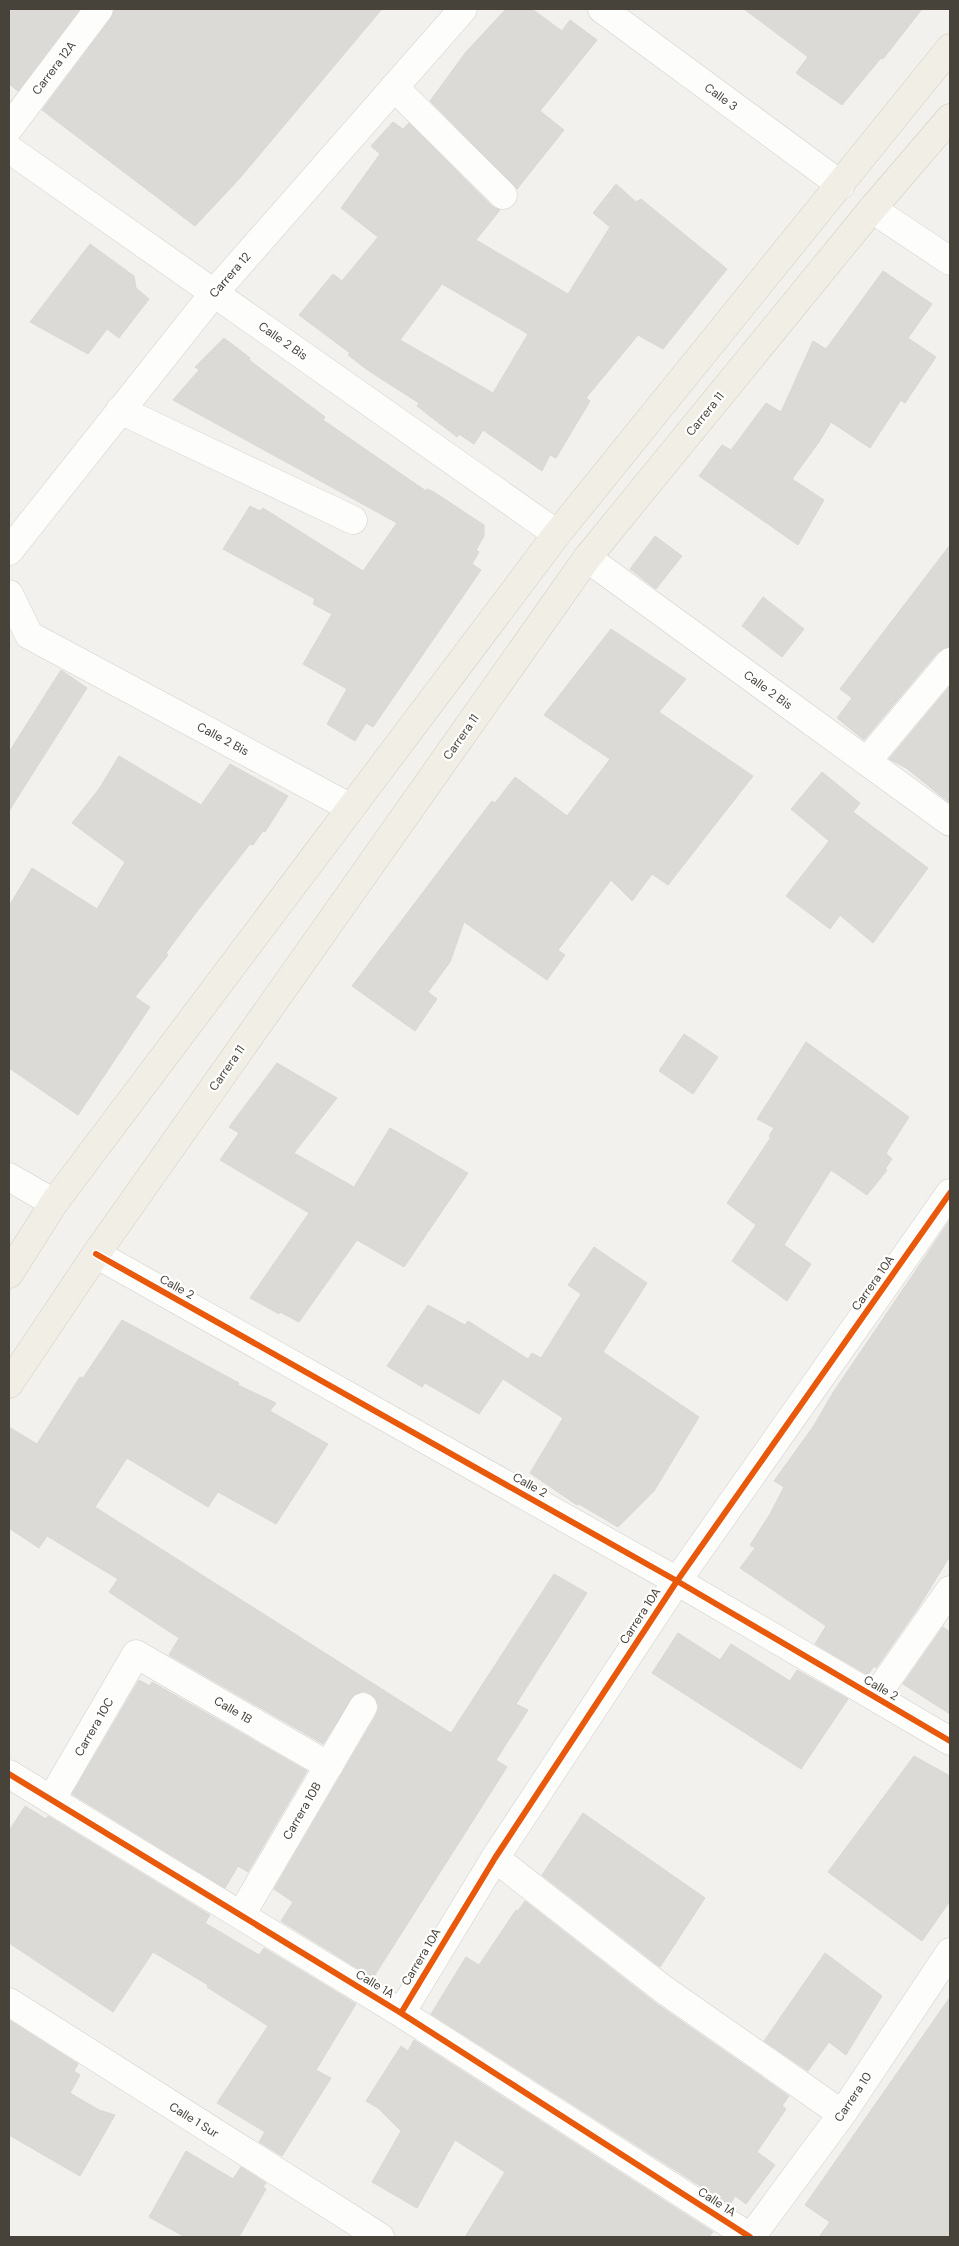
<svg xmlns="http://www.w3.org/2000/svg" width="959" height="2246" viewBox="0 0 959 2246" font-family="'DM Sans',sans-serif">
  <rect width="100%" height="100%" fill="#f2f1ee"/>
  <!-- building -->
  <path fill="#dcdad6" stroke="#dad8d4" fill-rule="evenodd" d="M9 9H80L18 91 9 84Z
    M114 9H382L240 178 195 226 42 110 111 18Z
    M506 9H532L562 31 570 20 597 40 540 111 564 130 517 189 430 101 466 52Z
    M744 9H922L883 59 881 58 842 105 796 73 808 57Z
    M393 122 403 129 409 123 492 206 500 210 476 240 568 294 610 227 593 213 616 184 636 202 641 199 727 269 663 349 638 335 586 398 590 401 556 458 550 455 542 471 483 430 474 444 459 434 457 437 417 406 419 403 369 371 348 355 350 353 299 315 333 274 342 281 378 237 341 208 380 154 371 146ZM442 284 528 334 493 393 400 340Z
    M90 244 134 276 136 288 149 299 119 338 107 329 88 354 30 322Z
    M883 271 932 304 908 338 936 357 905 403 901 400 870 448 831 422 819 442 792 479 824 500 798 545 699 476 722 445 731 450 766 403 781 412 813 341 826 349Z
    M224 338 250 358 249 360 325 417 323 420 426 491 427 489 434 492 484 525V536L476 550 479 552 472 564 481 570 373 727 366 723 355 741 327 724 347 689 303 664 332 614 313 604 315 599 223 549 250 506 260 511 263 508 363 571 397 523 173 400 199 370 195 367Z
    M655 536 682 556 656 589 630 569Z
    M950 545V647L938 652 864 740 837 718 852 698 840 689Z
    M763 597 804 629 782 657 742 626Z
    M611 629 686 679 659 712 753 776 668 885 652 874 632 901 611 880 558 950 565 955 547 980 464 922 450 962 428 992 437 999 415 1031 352 986 492 801 495 803 515 777 567 816 610 759 544 715Z
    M61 670 87 688 9 811V752Z
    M950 686V803L906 768 889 759Z
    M119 756 201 805 230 764 288 796 265 832 263 831 253 845 250 844 195 914 166 953 168 955 135 997 150 1007 78 1115 9 1068V906L32 868 97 909 125 862 72 823 99 789Z
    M822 772 860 803 853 812 928 868 873 943 840 915 830 929 786 896 829 841 791 809Z
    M684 1034 718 1057 693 1094 659 1071Z
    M806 1042 909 1117 886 1153 892 1159 885 1169 887 1170 867 1195 831 1170 784 1245 811 1264 787 1301 732 1261 756 1225 727 1203 771 1137 769 1136 774 1128 757 1119Z
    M277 1063 337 1098 294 1153 354 1187 390 1128 468 1173 404 1267 357 1240 299 1322 280 1312 279 1314 250 1298 309 1213 220 1160 239 1133 229 1127Z
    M950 1220V1556L918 1608 876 1668 874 1666 868 1675 815 1644 826 1626 740 1568 755 1548 750 1545 770 1514 784 1487 774 1481 813 1427 834 1391Z
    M594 1247 647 1283 603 1352 699 1417 654 1491 618 1527 579 1504 577 1505 530 1473 563 1418 503 1379 479 1414 425 1383 422 1387 387 1366 428 1305 465 1325 468 1321 528 1359 532 1353 541 1358 581 1294 568 1285Z
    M122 1320 239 1383 238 1385 276 1403 270 1411 328 1444 276 1524 218 1492 208 1507 127 1458 95 1507 451 1733 554 1574 587 1593 516 1704 528 1710 496 1760 507 1767 373 1978 281 1921 293 1902 274 1889 376 1715 379 1707 376 1699 371 1694 364 1691 355 1694 323 1744 169 1655 179 1638 109 1592 118 1579 47 1536 39 1548 9 1528V1427L37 1444 80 1377 83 1378Z
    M943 1627 950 1632V1714L903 1684Z
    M678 1633 720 1660 731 1644 790 1681 797 1670 848 1699 801 1769 652 1673Z
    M139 1680 150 1686 152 1682 307 1771 248 1872 238 1866 225 1888 72 1794Z
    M914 1756 950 1776V1901L922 1941 828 1872Z
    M25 1806 46 1819 48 1816 210 1915 205 1923 259 1955 264 1948 356 2004 316 2070 331 2078 282 2156 259 2142 265 2132 217 2103 268 2026 207 1987 208 1985 153 1952 113 2012 9 1943V1831Z
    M583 1813 705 1898 660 1967 542 1875Z
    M525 1901 654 2002 789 2096 782 2106 786 2109 757 2152 775 2165 746 2204 735 2196 730 2205 431 2014 466 1957 479 1965 516 1910 518 1911Z
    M825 1953 882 1996 846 2055 829 2042 808 2071 764 2041Z
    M950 1997V2237H819L830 2222 805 2205Z
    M9 2020 78 2064 74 2071 80 2075 70 2093 99 2110 115 2115 80 2176 9 2135Z
    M414 2040 713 2232 709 2237H465L505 2172 455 2140 417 2208 372 2182 401 2131 378 2108 366 2101 401 2046 408 2051Z
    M186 2151 233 2179 241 2167 266 2183 263 2187 266 2189 239 2237H185L149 2217Z"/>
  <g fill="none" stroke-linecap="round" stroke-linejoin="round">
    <!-- minor casing -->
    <g stroke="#d0cfcb" stroke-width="29">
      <path id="minor" d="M602 9 841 185
        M394 87 503 195
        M9 128 99 9
        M9 149 557 534
        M872 209 950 261
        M120 410 353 520
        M9 551 214 293 463 9
        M587 558 950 822
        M9 594 29 635 351 808
        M867 761 950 662
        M9 1177 54 1203
        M96 1254 677 1581 950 1741
        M875 1697 950 1590
        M9 1774 401 2013 750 2237
        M51 1800 136 1654 329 1766
        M495 1858 663 1989 842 2114
        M241 1915 363 1707
        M9 2002 380 2237
        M401 2013 495 1858 677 1581 950 1193
        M751 2237 842 2114 950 1952"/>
    </g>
    <!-- major casing -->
    <g stroke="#d2cdbe" stroke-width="29">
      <path id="major" d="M9 1274 54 1203 557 534 950 48
        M9 1384 96 1254 587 558 872 209 950 118"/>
    </g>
    <!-- minor -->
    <use href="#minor" stroke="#fdfdfc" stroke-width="28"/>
    <!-- major -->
    <use href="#major" stroke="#f1eee6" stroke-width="28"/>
    <!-- cycleway casing -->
    <g stroke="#fff" stroke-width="9">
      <path id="cycleway" d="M96 1254 677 1581 950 1741
        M9 1774 401 2013 750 2237
        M401 2013 495 1858 677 1581 950 1193"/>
    </g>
    <!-- cycleway -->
    <use href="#cycleway" stroke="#e8590c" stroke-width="6"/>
  </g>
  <g text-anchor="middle" stroke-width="4.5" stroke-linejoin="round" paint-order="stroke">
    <!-- street labels -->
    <g font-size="12" fill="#48433a" stroke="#fff">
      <text transform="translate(54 68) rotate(-53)" y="4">Carrera 12A</text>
      <text transform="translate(721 97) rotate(36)" y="4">Calle 3</text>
      <text transform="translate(230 275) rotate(-49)" y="4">Carrera 12</text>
      <text transform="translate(283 341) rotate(35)" y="4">Calle 2 Bis</text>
      <text transform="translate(705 414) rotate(-51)" y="4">Carrera 11</text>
      <text transform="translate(768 690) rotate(36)" y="4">Calle 2 Bis</text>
      <text transform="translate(461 737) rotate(-55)" y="4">Carrera 11</text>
      <text transform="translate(223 739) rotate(28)" y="4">Calle 2 Bis</text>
      <text transform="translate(227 1068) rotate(-55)" y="4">Carrera 11</text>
      <text transform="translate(873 1283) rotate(-55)" y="4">Carrera 10A</text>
      <text transform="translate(177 1287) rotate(29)" y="4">Calle 2</text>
      <text transform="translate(530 1485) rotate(29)" y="4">Calle 2</text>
      <text transform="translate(640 1616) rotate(-57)" y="4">Carrera 10A</text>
      <text transform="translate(881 1688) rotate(30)" y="4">Calle 2</text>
      <text transform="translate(233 1710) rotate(30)" y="4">Calle 1B</text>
      <text transform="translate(94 1727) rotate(-60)" y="4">Carrera 10C</text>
      <text transform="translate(302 1811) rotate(-60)" y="4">Carrera 10B</text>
      <text transform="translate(421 1957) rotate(-59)" y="4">Carrera 10A</text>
      <text transform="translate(375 1984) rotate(31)" y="4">Calle 1A</text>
      <text transform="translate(853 2097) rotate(-56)" y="4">Carrera 10</text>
      <text transform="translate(194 2120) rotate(32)" y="4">Calle 1 Sur</text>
      <text transform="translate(717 2202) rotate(33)" y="4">Calle 1A</text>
    </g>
  </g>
  <!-- border -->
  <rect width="959" height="2246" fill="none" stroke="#48433a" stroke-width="20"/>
</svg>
